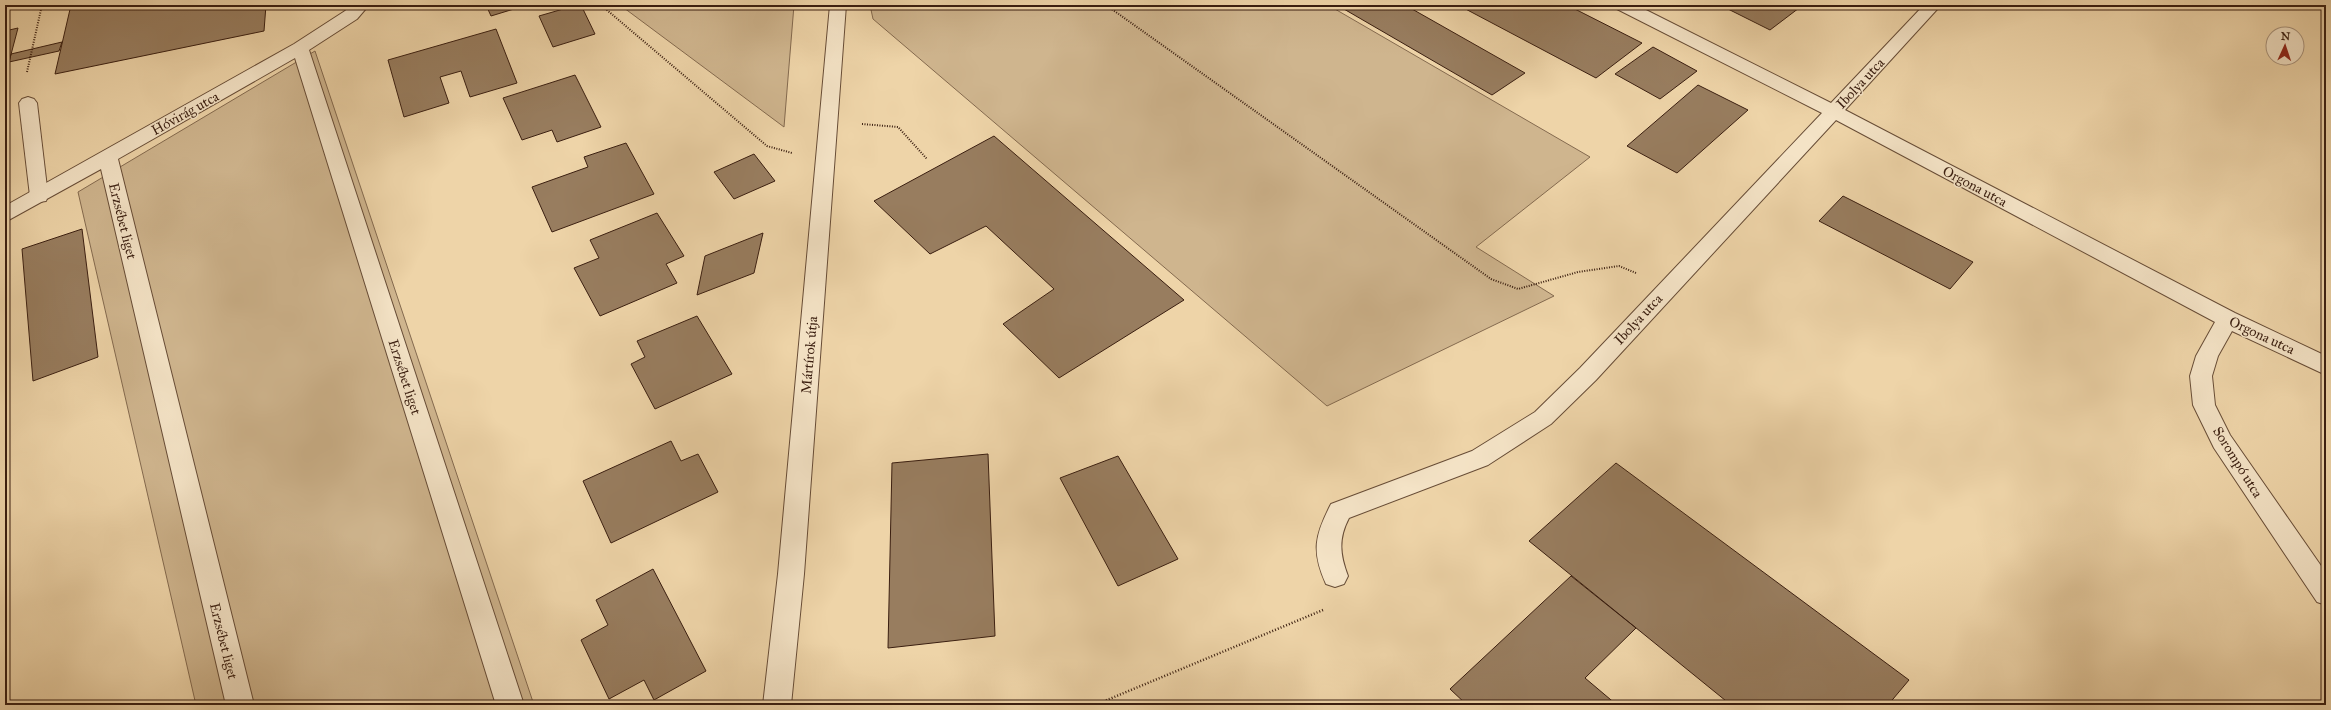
<svg xmlns="http://www.w3.org/2000/svg" width="2331" height="710" viewBox="0 0 2331 710" font-family="'IM FELL Great Primer',serif">
  <rect width="100%" height="100%" fill="#eed4a8"/>
  <filter id="stains"><feTurbulence type="fractalNoise" baseFrequency=".005" numOctaves="4"/><feColorMatrix values="0 0 0 0 .2 0 0 0 0 .09 0 0 0 0 .02 0 0 0 .5 -.17"/></filter>
  <radialGradient id="worn" r=".72"><stop offset=".6" stop-color="#630" stop-opacity="0"/><stop offset="1" stop-color="#630" stop-opacity=".3"/></radialGradient>
  <!-- green -->
  <path fill="#cfb58e" stroke="#846a4f" d="M620 5H794L784 127Z
    M870 5H1328L1590 157 1476 247 1554 296 1327 406 873 19Z
    M315 51 534 705H196L78 192Z"/>
  <!-- building -->
  <path fill="#987d5f" stroke="#3a1e10" d="M71 5H266L264 31 55 74Z
    M486 5H527L491 16Z
    M577 5H581L595 34 553 47 539 16Z
    M1337 5H1405L1525 73 1492 95Z
    M1458 5H1567L1642 43 1596 78Z
    M1720 5H1803L1770 30Z
    M18 28 9 62 5 74V31Z
    M496 29 517 83 470 97 461 71 440 77 449 103 404 117 388 60Z
    M62 42 59 51 9 62 11 54Z
    M1653 47 1697 71 1660 99 1615 74Z
    M575 75 601 127 557 142 552 130 522 140 503 98Z
    M1698 85 1748 110 1677 173 1627 146Z
    M994 136 1184 300 1059 378 1003 324 1054 289 986 226 930 254 874 201Z
    M626 143 654 194 552 232 532 187 588 167 584 157Z
    M754 154 775 181 734 199 714 172Z
    M1843 196 1973 262 1950 289 1819 221Z
    M657 213 684 256 666 264 677 283 600 316 574 268 599 258 590 240Z
    M82 229 98 357 33 381 22 249Z
    M763 233 754 273 697 295 705 256Z
    M697 316 732 374 655 409 631 364 645 357 637 341Z
    M671 441 681 461 698 454 718 492 611 543 583 481Z
    M988 454 995 636 888 648 892 463Z
    M1118 456 1178 559 1118 586 1060 478Z
    M1616 463 1909 680 1888 705H1731L1529 541Z
    M653 569 706 671 654 700 644 680 609 699 581 640 608 625 596 600Z
    M1571 576 1636 628 1585 678 1617 705H1467L1450 689Z"/>
  <g fill="none" stroke-linecap="round" stroke-linejoin="round">
    <!-- service casing -->
    <g stroke="#674c36" stroke-width="2">
      <path id="service" d="M28 97 34 99 37 103 48 196 46 201 39 202 32 201 30 196 19 103 22 99Z"/>
    </g>
    <!-- minor casing -->
    <g stroke="#674c36" stroke-width="2">
      <path id="minor" d="M351 5H369L357 19 309 50 524 705H496L295 58 118 159 254 705H226L101 169 5 222V206L294 44 345 11Z
        M1615 5H1636L1831 103 1924 5H1941L1845 110 2235 313 2326 356V375L2232 331 2218 356 2212 376 2215 405 2230 435 2326 573V605L2317 602 2214 448 2193 405 2190 376 2196 356 2215 322 1836 120 1596 380 1551 424 1488 465 1349 518C1338 539 1340 555 1348 576L1344 584 1335 587 1326 584C1311 551 1315 535 1331 504L1472 451 1535 412 1580 368 1822 113 1617 9Z"/>
    </g>
    <!-- tertiary casing -->
    <g stroke="#674c36" stroke-width="2">
      <path id="tertiary" d="M830 5H846L804 574 791 705H763L778 574Z"/>
    </g>
    <!-- path-far1 -->
    <path stroke="#3a1e10" stroke-width="2" stroke-dasharray="1 1.5" stroke-linecap="butt" d="M601 5 767 146 792 153
      M1106 5 1491 279 1518 289 1578 272 1619 266 1636 273
      M27 72 42 5
      M862 124 898 127 927 159"/>
    <!-- path -->
    <path stroke="#3a1e10" stroke-width="2.5" stroke-dasharray="1 2" stroke-linecap="butt" d="M1095 705 1323 610"/>
    <!-- service -->
    <use href="#service" fill="#f4e3c6" fill-rule="evenodd"/>
    <!-- minor -->
    <use href="#minor" fill="#f4e3c6" fill-rule="evenodd"/>
    <!-- tertiary -->
    <use href="#tertiary" fill="#f4e3c6" fill-rule="evenodd"/>
  </g>
  <g text-anchor="middle" stroke-width="3" stroke-linejoin="round" paint-order="stroke">
    <!-- street labels -->
    <g font-size="14" fill="#3a1e10" stroke="#f4e3c6">
      <text transform="translate(1860 83) rotate(-47)" y="5">Ibolya utca</text>
      <text transform="translate(185 113) rotate(-29)" y="5">Hóvirág utca</text>
      <text transform="translate(1975 186) rotate(28)" y="5">Orgona utca</text>
      <text transform="translate(123 221) rotate(76)" y="5">Erzsébet liget</text>
      <text transform="translate(1638 319) rotate(-47)" y="5">Ibolya utca</text>
      <text transform="translate(2262 335) rotate(25)" y="5">Orgona utca</text>
      <text transform="translate(809 355) rotate(-85)" y="5">Mártírok útja</text>
      <text transform="translate(405 377) rotate(72)" y="5">Erzsébet liget</text>
      <text transform="translate(2238 462) rotate(58)" y="5">Sorompó utca</text>
      <text transform="translate(224 641) rotate(76)" y="5">Erzsébet liget</text>
    </g>
  </g>
  <!-- margin -->
  <rect width="2331" height="710" fill="none" stroke="#eed4a8" stroke-width="20"/>
  <rect x="6" y="6" width="2319" height="698" fill="none" stroke="#3a1e10" stroke-width="2"/>
  <rect x="10" y="10" width="2311" height="690" fill="none" stroke="#3a1e10"/>
  <!-- north arrow -->
  <g transform="translate(2285 46) rotate(3)"><circle r="19" fill="#f4e3c6" stroke="#aa947d"/>
  <path d="M0-3L7 15L0 10L-7 15Z" fill="#8f2418"/>
  <text y="-6" font-size="11" font-weight="bold" text-anchor="middle" fill="#3a1e10">N</text>
  </g>
  <rect width="100%" height="100%" filter="url(#stains)"/>
  <rect width="100%" height="100%" fill="url(#worn)"/>
</svg>
